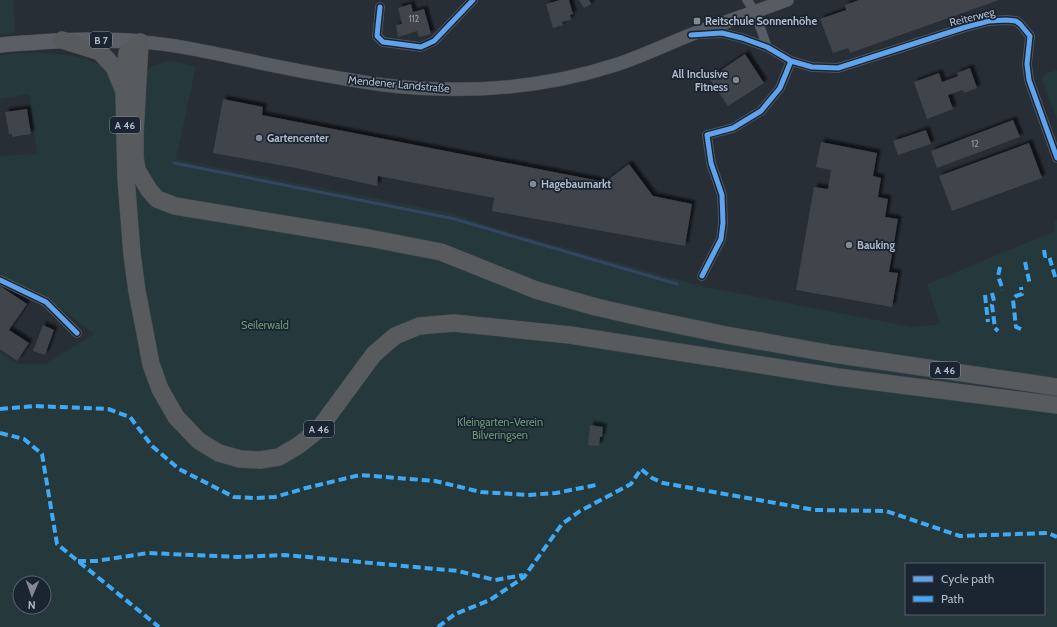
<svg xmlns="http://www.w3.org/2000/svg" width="1057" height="627" viewBox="0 0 1057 627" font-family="Cabin,sans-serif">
  <defs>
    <filter id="shadow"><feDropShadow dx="3.5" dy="-3.5" stdDeviation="1" flood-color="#0009"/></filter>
  </defs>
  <rect width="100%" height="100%" fill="#282e36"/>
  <!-- green -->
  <path fill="#25383c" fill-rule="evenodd" d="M0 0H13L15 33 0 34Z
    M17 53C44 53 94 51 111 75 114 80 116 88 118 93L152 66 169 61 196 66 176 159 454 214 502 230 679 280 705 287 912 327 940 324 927 284 1055 231 1053 221 1057 220V627H0V352L18 364H45L94 334 45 297 0 275V156L37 154 29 94 0 99V55ZM906 564H1044V614H906ZM20 583H44V607H20Z
    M1057 70V120L1042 80 1045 74Z"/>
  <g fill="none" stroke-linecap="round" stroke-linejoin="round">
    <!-- stream -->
    <path stroke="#344560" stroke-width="3" d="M174 163 455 219 519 238 677 284"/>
  </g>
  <!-- building -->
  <path fill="#3f444c" filter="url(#shadow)" d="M560 0H569L573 14 570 15 571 20 562 22 563 25 553 28 546 4Z
    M579 0H589L591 4 584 8Z
    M859 0H999L850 53 848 48 833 53 820 19 846 10 845 5Z
    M411 4 413 12 424 9 431 34 419 37 417 31 398 37 396 25 402 24 398 8Z
    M745 54 764 83 728 106 709 78Z
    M970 68 977 88 964 93 963 90 948 95 953 109 927 119 914 82 939 73 942 82 958 76 957 73Z
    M223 99 263 107 262 115 605 182 629 164 653 196 692 204 685 246 492 211 494 198 378 176 377 186 296 168 213 153Z
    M27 109 31 134 12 137V134H9L5 112Z
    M1013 120 1020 137 937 168 931 151Z
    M926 130 931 144 898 155 893 141Z
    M821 142 877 153 873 176 881 178 878 197 888 199 885 217 898 219 889 272 898 273 892 307 796 290 814 187 828 189 831 170 816 167Z
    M1029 143 1042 178 952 211 939 176Z
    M0 286 27 304 9 330 29 343 17 361 0 349Z
    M43 325 54 330 45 355 33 351Z
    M590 425 603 427 602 437H600L599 446 588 445Z"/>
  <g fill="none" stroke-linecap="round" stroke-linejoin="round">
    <!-- street casing -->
    <g stroke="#464a51" stroke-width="10">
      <path id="street" d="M747 0 755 12 767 47
        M380 7 377 36 383 42 421 47 434 41 473 0
        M700 34 722 33 742 38 767 47 791 61 812 67 838 68 966 27 989 21 1006 20 1016 21 1020 24 1030 36 1027 64 1029 80 1057 158
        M702 276 721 239 723 223 722 195 711 163 707 135 733 128 761 111 780 88 791 61
        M0 280 46 302 77 333"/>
    </g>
    <!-- secondary casing -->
    <g stroke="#464a51" stroke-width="14">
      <path id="secondary" d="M140 42C174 44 208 52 242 59 289 69 336 78 384 85 461 94 541 89 615 65 640 57 665 45 690 35 722 23 755 12 787 0"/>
    </g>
    <!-- primary casing -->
    <g stroke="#454a53" stroke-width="16">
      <path id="primary" d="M0 45C47 41 93 38 140 42"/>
    </g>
    <!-- highway casing -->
    <g stroke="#454a51" stroke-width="18">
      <path id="highway" d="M62 40 100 52 114 67 123 89
        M140 42 127 53 124 91 126 178 132 254 137 291 151 364 160 389 176 417 199 441 219 453 240 459 260 460 279 457 299 445 318 430 374 354 395 336 419 326 454 323 570 335 838 377 1057 405
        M140 42 135 134V157L137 170 149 190 157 199 175 206 369 238 441 252 536 290 596 307 649 319 726 335 833 354 1057 387"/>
    </g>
    <!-- street -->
    <use href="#street" stroke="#585c64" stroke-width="9"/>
    <!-- secondary -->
    <use href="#secondary" stroke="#575b62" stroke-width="13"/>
    <!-- primary -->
    <use href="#primary" stroke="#5a5f66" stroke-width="15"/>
    <!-- highway -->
    <use href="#highway" stroke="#585b5e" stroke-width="17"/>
    <!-- quiet -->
    <path stroke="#3fa9f5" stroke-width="4" stroke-dasharray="8 4" stroke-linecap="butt" d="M1044 250 1045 256H1049L1056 280
      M1025 262 1030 285
      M1000 267 998 276 1003 290
      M992 293 994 301 992 305 995 328 998 331
      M985 295 988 322
      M1021 329 1016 327 1013 300 1016 296 1022 294 1021 287
      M0 409 34 406 108 409 130 417 152 446 179 469 234 497 255 498 275 497 306 488 360 475 435 481 481 492 528 495 556 493 596 485
      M0 433 24 439 42 454 57 544 159 627
      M78 561H96L148 553 238 557 285 555 458 571 495 580 523 575
      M438 627 455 614 490 600 524 577 562 524 580 511 631 484 641 469 652 478 663 483 815 510 886 511 960 536 1048 533 1057 537"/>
    <!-- cycleway casing -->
    <g stroke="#1b2431" stroke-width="8">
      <path id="cycleway" d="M380 7 377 36 383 42 421 47 434 41 473 0
        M691 35 722 33 742 38 767 47 791 61 812 67 838 68 966 27 989 21 1006 20 1016 21 1020 24 1030 36 1027 64 1029 80 1057 158
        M702 276 721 239 723 223 722 195 711 163 707 135 733 128 761 111 780 88 791 61
        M0 280 46 302 77 333"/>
    </g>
    <!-- cycleway -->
    <use href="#cycleway" stroke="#60a3ed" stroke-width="5"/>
  </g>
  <!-- markers -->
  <g fill="#818995" stroke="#1b2431" stroke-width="1.5">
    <rect x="693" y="17" width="8" height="8" rx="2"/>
    <circle cx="736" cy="80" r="4"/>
    <circle cx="259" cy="138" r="4"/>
    <circle cx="533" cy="184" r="4"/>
    <circle cx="849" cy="245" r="4"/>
  </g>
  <g text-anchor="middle" stroke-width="3.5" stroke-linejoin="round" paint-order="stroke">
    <!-- number labels -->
    <g font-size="9" fill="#949ca9">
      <text x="414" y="22">112</text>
      <text x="975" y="147">12</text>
    </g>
    <!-- shield labels -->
    <g fill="#1b2431" stroke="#848d9b" stroke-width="1">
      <rect x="90" y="32" width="22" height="16" rx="3"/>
      <rect x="110" y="117" width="30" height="16" rx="3"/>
      <rect x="930" y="362" width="30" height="16" rx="3"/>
      <rect x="304" y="421" width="30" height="16" rx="3"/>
    </g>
    <g font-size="10" font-weight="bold" fill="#b1bac8">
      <text x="101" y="44">B 7</text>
      <text x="125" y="129">A 46</text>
      <text x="945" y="374">A 46</text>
      <text x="319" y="433">A 46</text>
    </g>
    <!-- street labels -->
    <g font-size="11" fill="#b1bac8" stroke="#1b2431">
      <text transform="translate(972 17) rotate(-14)" y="4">Reiterweg</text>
      <text transform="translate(399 84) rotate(5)" y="4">Mendener Landstraße</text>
    </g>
    <!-- poi labels -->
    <g font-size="11" font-weight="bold" fill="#b1bac8" stroke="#1b2431" text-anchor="start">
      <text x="705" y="25">Reitschule Sonnenhöhe</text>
      <text x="728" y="78" text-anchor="end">All Inclusive<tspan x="728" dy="13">Fitness</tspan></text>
      <text x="267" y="142">Gartencenter</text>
      <text x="541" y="188">Hagebaumarkt</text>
      <text x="857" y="249">Bauking</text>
    </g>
    <!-- park labels -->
    <g font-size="11" fill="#689a74" stroke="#1b2431">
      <text x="265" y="329">Seilerwald</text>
      <text x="500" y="426">Kleingarten-Verein<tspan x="500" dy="13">Bilveringsen</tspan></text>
    </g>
  </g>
  <!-- legend -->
  <rect x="905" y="563" width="140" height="52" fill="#1b2431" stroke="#57606d"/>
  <rect x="913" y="576" width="20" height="6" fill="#60a3ed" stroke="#57606d"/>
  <text x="941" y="583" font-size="12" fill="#b1bac8">Cycle path</text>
  <rect x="913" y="596" width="20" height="6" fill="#3fa9f5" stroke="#57606d"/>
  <text x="941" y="603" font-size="12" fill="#b1bac8">Path</text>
  <!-- north arrow -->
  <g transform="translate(32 595) rotate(182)"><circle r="19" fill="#1b2431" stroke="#57606d"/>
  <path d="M0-3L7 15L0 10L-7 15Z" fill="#818995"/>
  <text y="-6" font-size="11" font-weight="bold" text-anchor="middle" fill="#b1bac8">N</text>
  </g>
</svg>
